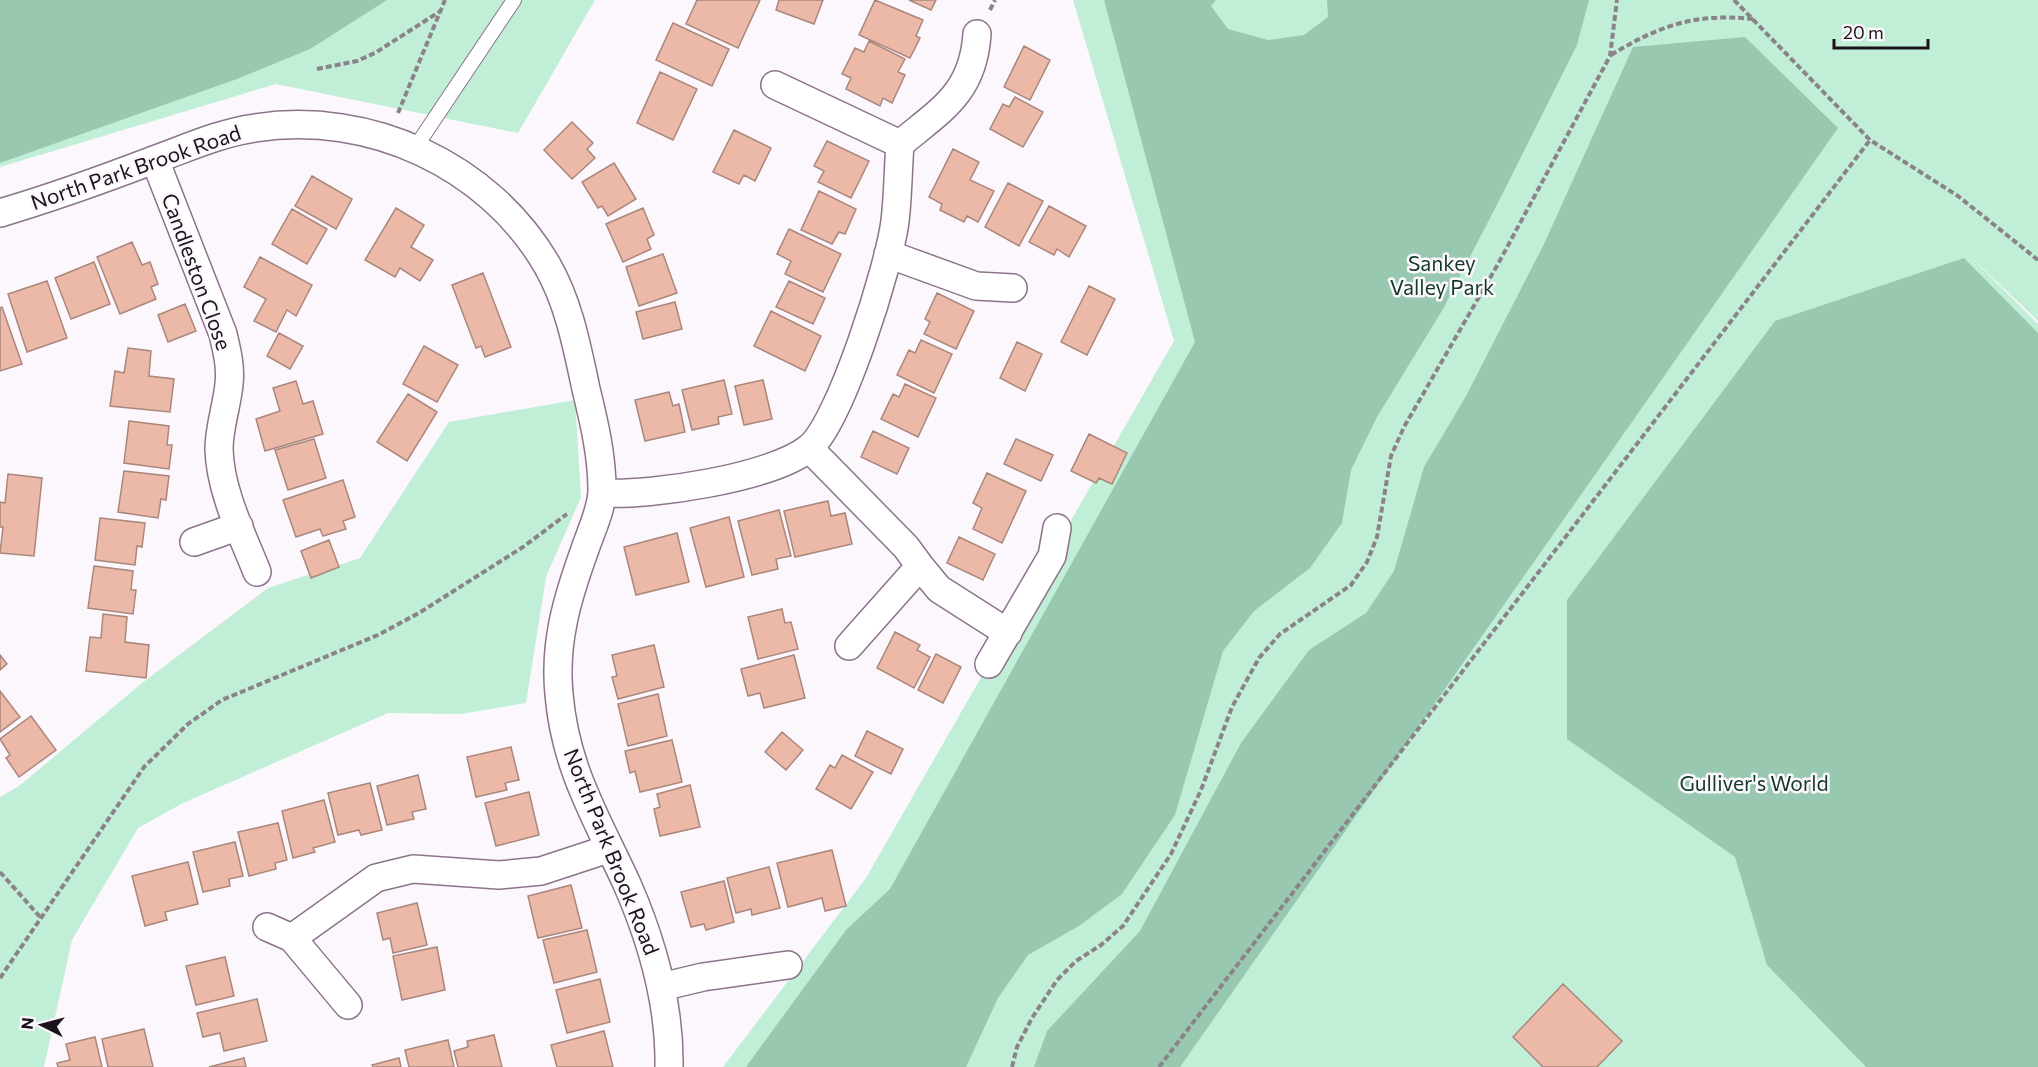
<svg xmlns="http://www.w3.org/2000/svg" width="2038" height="1067" viewBox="0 0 2038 1067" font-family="Commissioner,sans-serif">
  <rect width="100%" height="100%" fill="#fcf7fc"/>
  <!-- green -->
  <path fill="#c1eed7" d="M0 0H595L518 133 276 84 0 167Z
    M1073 0H2038V321L1965 251 2038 324V1067H723L866 878 1174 341Z
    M575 400 581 497 546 577 526 703 461 714 388 713 183 803 138 828 72 940 44 1067H0V797L19 786 142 683 268 588 360 558 449 422Z"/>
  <!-- forest -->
  <path fill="#98c9b0" d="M0 0H387L310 49 237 79 0 163Z
    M1104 0H1216L1211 6 1228 29 1268 40 1304 35 1328 17 1327 0H1589L1577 45 1504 191 1443 309 1377 417 1351 470 1342 523 1310 568 1254 611 1223 651 1175 815 1122 894 1079 926 1028 955 998 998 966 1067H746L846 930 890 889 1195 342Z
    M1745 37 1838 128 1180 1067H1034L1047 1031 1140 931 1241 743 1309 650 1366 613 1394 571 1424 467 1466 396 1544 244 1633 47Z
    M1964 258 2038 333V1067H1866L1767 965 1735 857 1567 739V600L1775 321Z"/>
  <!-- building -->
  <path fill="#ecb9a9" stroke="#aa867b" stroke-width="1.5" d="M697 0H760L738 48 686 24Z
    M779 0H823L814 24 776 10Z
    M875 0 923 20 916 36 920 38 910 58 859 35Z
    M909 0H936L931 10Z
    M673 23 729 49 712 86 656 60Z
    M869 41 905 59 898 72 905 75 892 103 883 98 880 106 846 89 851 78 842 74 855 48 864 52Z
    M1024 46 1050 60 1030 100 1004 87Z
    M660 72 697 89 673 140 637 123Z
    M1015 97 1043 112 1023 147 990 129 1003 104 1009 107Z
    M572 122 593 143 587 149 595 158 572 179 544 150Z
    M734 130 771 148 755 181 744 175 739 184 713 172Z
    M827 141 869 161 851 198 818 182 824 171 814 166Z
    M953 149 979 162 970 180 994 191 978 222 967 216 964 222 940 210 942 204 929 197Z
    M614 163 636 199 608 216 602 206 598 208 582 182Z
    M312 176 352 199 336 229 295 206Z
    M1008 183 1043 201 1019 246 985 227Z
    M819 191 856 209 845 234 839 232 832 244 801 230Z
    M1049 206 1086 226 1069 257 1057 249 1054 255 1029 242Z
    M396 208 424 225 411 247 433 260 420 281 400 268 395 277 365 260Z
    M643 208 654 235 647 239 651 249 623 262 606 224Z
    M292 209 327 229 307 264 272 244Z
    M789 229 841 254 823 292 785 274 791 261 777 254Z
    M132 242 142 265 150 262 158 284 151 287 156 299 120 314 97 257Z
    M663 254 677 293 639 306 626 267Z
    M260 257 312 285 296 316 287 310 276 332 254 321 266 299 244 287Z
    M94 262 110 304 71 319 55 278Z
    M483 273 511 347 485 357 481 346 476 348 452 285Z
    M47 281 67 338 27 352 8 294Z
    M789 281 825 298 813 324 776 307Z
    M1089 286 1115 299 1087 355 1061 342Z
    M937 293 974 311 956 349 924 334 930 322 925 319Z
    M675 302 682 329 643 339 636 312Z
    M185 304 196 331 168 342 158 315Z
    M2 307 22 364 0 371V308Z
    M771 311 821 336 805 371 754 346Z
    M279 333 303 346 290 369 267 356Z
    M921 340 952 354 934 393 897 375 909 350 915 353Z
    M1017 342 1042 354 1025 391 1000 378Z
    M424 346 458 365 437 402 403 384Z
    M128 348 151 351 149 376 174 379 170 412 110 406 115 371 124 373Z
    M724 380 732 414 718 417 719 424 692 430 682 390Z
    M763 380 772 419 744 425 735 386Z
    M296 381 303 404 313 401 323 434 265 451 256 419 280 411 273 388Z
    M905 384 936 398 918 437 881 419 893 394 899 397Z
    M669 392 673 406 679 404 685 432 645 441 635 400Z
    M408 394 437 412 407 461 377 442Z
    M129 421 169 426 167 445H172L169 469 124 463Z
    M873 431 909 448 897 474 861 457Z
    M1089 434 1127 453 1112 484 1099 478 1096 483 1071 471Z
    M314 439 326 478 288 490 275 450Z
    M1016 439 1053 455 1041 481 1004 464Z
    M124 471 169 476 166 500 161 499 158 518 118 512Z
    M987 473 1026 491 1002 543 973 529 982 508 973 503Z
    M8 474 42 478 34 556 0 553 3 527H0V502L5 503Z
    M343 480 355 517 343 521 346 529 323 536 320 529 296 537 283 500Z
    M828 501 831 516 845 513 852 544 795 557 784 511Z
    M779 510 791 556 776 559 778 569 752 575 738 521Z
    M729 517 744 577 706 587 690 528Z
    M100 518 145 523 142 547 137 546 135 565 95 560Z
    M677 533 689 582 636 595 624 547Z
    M959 537 995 554 983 580 947 563Z
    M329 540 339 567 311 578 301 551Z
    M94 566 133 571 131 590H136L133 614 88 608Z
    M782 609 785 623 791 622 798 649 758 659 748 617Z
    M103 614 127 617 125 642 149 645 146 678 86 671 90 637 101 638Z
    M895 632 920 645 917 650 930 657 914 688 877 668Z
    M654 645 664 687 618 699 612 677 617 676 612 655Z
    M936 654 961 667 943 703 918 690Z
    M0 655 7 664 0 670Z
    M794 655 805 698 764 708 760 693 748 696 741 669Z
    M0 691 20 717 0 732Z
    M658 694 667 736 628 746 618 704Z
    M31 716 56 750 19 777 6 758 10 755 0 739Z
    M867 731 903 749 891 774 855 756Z
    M782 732 803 750 786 770 765 752Z
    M672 740 682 782 640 792 635 771 630 773 625 751Z
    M511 747 519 780 505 783 507 790 476 797 467 757Z
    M842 755 873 772 851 809 816 789 830 765 835 768Z
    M418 775 426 809 412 812 414 819 387 825 377 786Z
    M370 783 382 830 361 835 359 830 338 835 328 793Z
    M690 785 700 827 660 836 654 809 660 807 657 794Z
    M529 792 539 835 496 846 485 803Z
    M324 800 335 842 313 848 315 852 293 858 282 811Z
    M278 823 287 860 275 863 276 869 249 876 238 832Z
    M235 842 243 876 229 879 230 886 203 892 193 852Z
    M832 850 846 906 825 911 822 898 788 907 777 863Z
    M188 862 198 904 165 912 167 920 145 926 132 876Z
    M769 867 780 908 752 915 751 909 736 913 727 878Z
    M724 881 734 922 706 930 704 924 691 927 681 892Z
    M571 885 582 928 538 938 528 896Z
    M417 903 427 945 393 953 390 938 383 940 377 913Z
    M587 930 597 972 554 983 543 940Z
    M437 947 445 990 402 1000 393 956Z
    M225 957 234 996 196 1005 186 966Z
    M600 979 610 1022 567 1033 556 990Z
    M1563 984 1622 1041 1597 1067H1543L1513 1037Z
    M257 999 267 1041 224 1051 220 1033 203 1037 197 1013Z
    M144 1029 153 1067H108L102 1039Z
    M604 1031 613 1067H557L551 1045Z
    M494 1035 502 1067H458L454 1051 468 1047 467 1041Z
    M95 1037 102 1067H58L57 1063 70 1060 66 1044Z
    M448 1040 454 1067H409L405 1050Z
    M244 1058 246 1067H209Z
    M399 1058 401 1067H373L372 1065Z"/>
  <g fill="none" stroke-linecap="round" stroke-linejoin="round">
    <!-- service casing -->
    <g stroke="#8c738b" stroke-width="16">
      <path id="service" d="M415 148 514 0"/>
    </g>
    <!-- minor casing -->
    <g stroke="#8c738b" stroke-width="30">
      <path id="minor" d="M775 85 900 144C942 109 973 93 977 34
        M155 160 223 334C227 351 231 367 229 384 227 406 219 427 219 449 220 491 242 534 257 572
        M0 213C51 198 101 180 151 161 185 149 219 133 255 128 369 110 489 165 547 265 569 303 577 347 586 389 594 422 602 455 602 490 602 510 590 533 584 552 567 599 554 643 559 694 565 768 597 819 627 884 652 941 670 1004 669 1067
        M888 254 976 286 1013 288
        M809 448 906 547 920 566 849 646
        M603 493C650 496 772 478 809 448 840 424 890 264 895 221 898 196 898 170 900 144
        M194 542 239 526
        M920 566 939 589 1008 633
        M989 664 1052 556 1057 528
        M267 927 292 938 348 1005
        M292 938 376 878 413 869 499 875 541 871 608 849
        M661 987 703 977 788 965"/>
    </g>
    <!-- path -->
    <path stroke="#8a838a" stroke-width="4" stroke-dasharray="6 3" stroke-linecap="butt" d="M1734 0 1870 140 1958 196 2038 260
      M990 10 995 0
      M1611 55C1660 25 1696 13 1753 19
      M317 69 357 61 375 53 439 12
      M398 113 445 0
      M0 872 41 918
      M0 978 144 767 188 724 222 700 378 635 419 613 523 547 567 514
      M1012 1067 1017 1047 1032 1018 1057 980 1076 961 1101 945 1123 926 1171 854 1201 790 1232 707 1259 658 1280 634 1351 585 1367 562 1377 537 1391 456 1404 427 1498 264 1610 56 1617 0
      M1159 1067 1870 140"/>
    <!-- service -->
    <use href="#service" stroke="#fff" stroke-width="14"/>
    <!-- minor -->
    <use href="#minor" stroke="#fff" stroke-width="27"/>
  </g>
  <g text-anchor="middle" stroke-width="5" stroke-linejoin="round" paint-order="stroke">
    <!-- street labels -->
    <g font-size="21" fill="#1b121b" stroke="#fcf7fc">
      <text transform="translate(136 168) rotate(-19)" y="7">North Park Brook Road</text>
      <text transform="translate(196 272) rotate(70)" y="7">Candleston Close</text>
      <text transform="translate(611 852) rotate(68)" y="7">North Park Brook Road</text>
    </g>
    <!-- park labels -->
    <g font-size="21" fill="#113a29" stroke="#fcf7fc">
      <text x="1442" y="271">Sankey<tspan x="1442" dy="24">Valley Park</tspan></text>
      <text x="1754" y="791">Gulliver's World</text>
    </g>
  </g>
  <!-- north arrow -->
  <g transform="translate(42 1025) rotate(276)" stroke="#fcf7fc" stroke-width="4.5" paint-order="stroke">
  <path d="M0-4.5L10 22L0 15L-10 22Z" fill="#1b121b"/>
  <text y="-9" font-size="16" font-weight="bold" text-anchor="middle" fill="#1b121b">N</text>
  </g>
  <!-- scale -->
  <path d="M1834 39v9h94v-9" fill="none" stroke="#1b121b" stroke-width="3"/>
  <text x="1843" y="39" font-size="18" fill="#1b121b" stroke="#fcf7fc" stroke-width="4.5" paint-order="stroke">20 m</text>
</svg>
